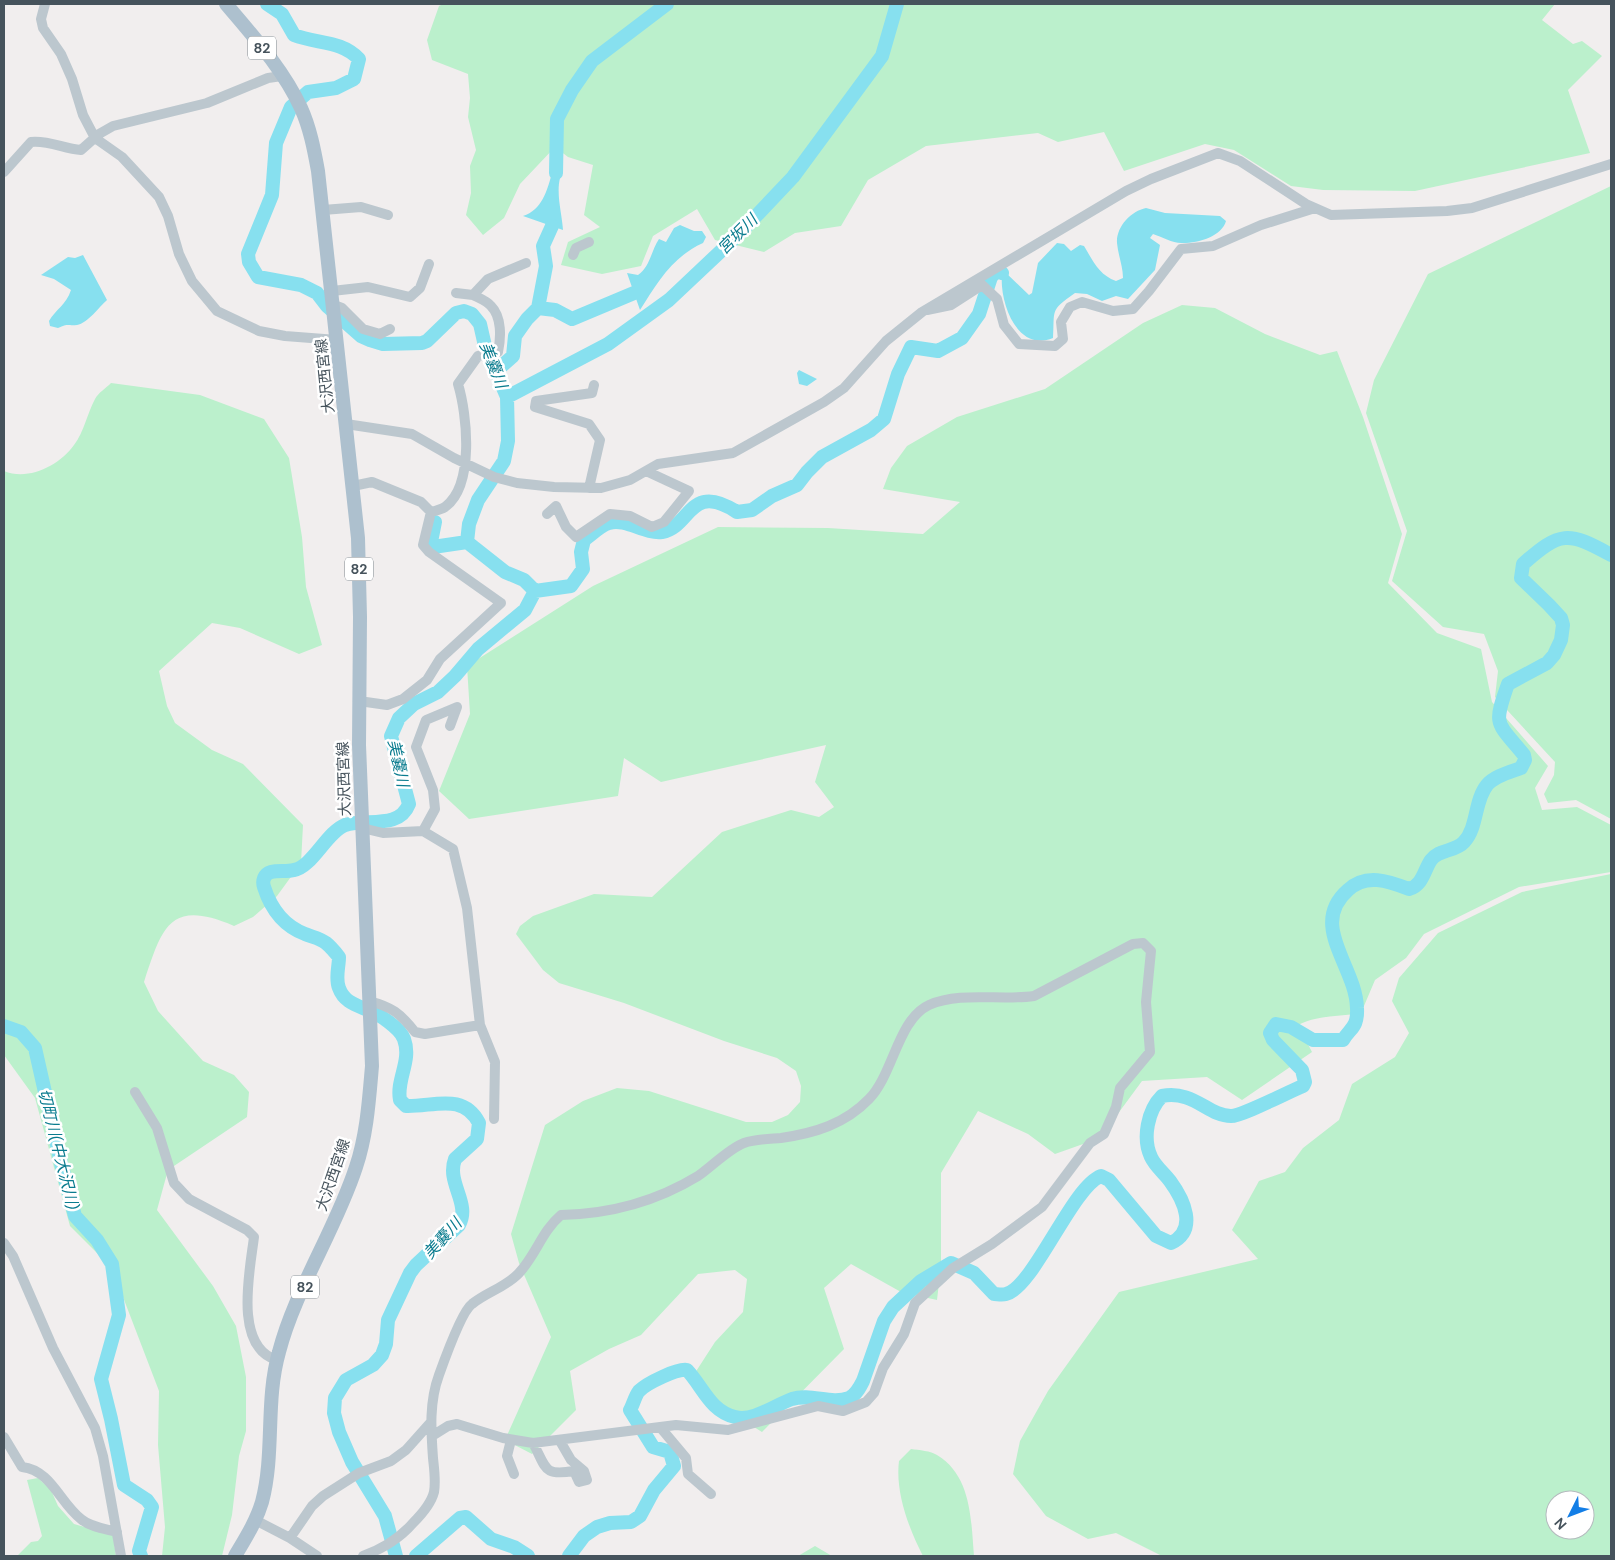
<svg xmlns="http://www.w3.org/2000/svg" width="1615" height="1560" viewBox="0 0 1615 1560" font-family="'DM Sans','Noto Sans JP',sans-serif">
  <rect width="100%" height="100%" fill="#f1eeee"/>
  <!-- green -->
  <path fill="#bbf0cc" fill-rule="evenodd" d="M443 4H1555L1542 20 1573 44 1582 41 1602 56 1568 90 1590 153 1415 191 1323 190 1291 186 1234 150 1205 144 1124 171 1104 132 1058 142 1038 133 926 146 868 180 841 226 795 233 764 252 715 240 697 209 653 236 641 266 602 274 561 265 568 242 600 227 584 215 593 165 568 157 555 147 520 184 504 218 483 235 466 215 471 193 470 166 476 150 468 117 470 98 468 74 432 60 427 40 439 6Z
    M1611 186V819L1576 800 1548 803 1544 794 1554 775 1555 762 1495 697 1498 671 1484 634 1443 627 1392 581 1407 531 1366 413 1374 380 1428 274Z
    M1182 305 1215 308 1265 334 1320 355 1337 351 1363 417 1402 534 1388 583 1437 633 1481 649 1492 702 1548 766 1535 788 1542 810 1577 807 1611 825V872L1519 887 1424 934 1406 958 1375 980 1361 1013C1339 1017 1317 1015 1298 1025L1312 1052 1242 1100 1207 1077 1142 1081 1100 1138 1055 1154 1028 1134 978 1111 941 1173V1266L937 1300 901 1292 851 1264 824 1288 844 1349 762 1432 717 1404 693 1376 715 1342 743 1312 747 1279 735 1270 698 1274 641 1335 609 1349 570 1371 576 1410 532 1454 505 1440 551 1337 519 1263 511 1234 545 1125 583 1101 617 1088 649 1091 746 1122H772L788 1115 800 1102 801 1086 796 1071 777 1058 724 1041 624 1003 559 983 543 970 516 934 520 926 533 916 594 894 652 897 722 832 791 810 819 817 834 807 815 782 826 745 661 782 624 758 618 796 469 819 439 791 470 714 467 666 593 586 718 527 828 528 923 534 960 502 883 489 891 468 907 446 957 417 1045 389 1143 323Z
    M111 383 200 395 264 419 289 458 302 537 306 587 322 645 299 654 240 628 212 623 159 671 167 706 175 723 212 750 243 764 303 825 301 863 277 896 253 917 234 926C169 898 162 928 144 982L158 1011 203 1061 234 1075 249 1092 247 1117 168 1170 157 1210 213 1286 236 1326 246 1377V1431L239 1456 232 1515 222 1556H162L165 1527 158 1445 159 1391 118 1284 99 1255 70 1226 35 1098 4 1055V471C28 481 59 466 74 445 84 432 87 414 95 399 98 393 106 388 111 383Z
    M1611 874V1556H1162L1116 1533 1088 1539 1046 1516 1013 1474 1020 1441 1048 1391 1119 1292 1258 1259 1232 1230 1259 1181 1285 1172 1303 1148 1339 1120 1352 1084 1395 1057 1409 1033 1392 1001 1399 978 1438 933 1522 892ZM1555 1500H1585V1530H1555Z
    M911 1449C919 1450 931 1451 937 1455 972 1476 971 1521 974 1556H923C909 1529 895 1492 899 1461Z
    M38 1478 51 1490 58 1506 74 1524 113 1535 116 1556H17L31 1542 38 1541 42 1536 27 1480Z
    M815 1546 832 1556H798Z"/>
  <!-- water -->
  <path fill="#87e0ef" d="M552 173H556L560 178C556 195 562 213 563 230L523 216C542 210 547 191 552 173Z
    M1146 208 1165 213 1220 216 1226 221C1222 236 1199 243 1183 243 1174 244 1162 237 1153 234L1150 238 1160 245 1155 270 1128 299 1116 296 1102 301 1087 294 1075 293C1049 311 1055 310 1053 338 1017 353 999 302 1002 273L1004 271 1029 295 1032 293 1038 263 1057 243 1064 244 1071 251 1080 245 1084 246C1093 261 1099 275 1116 281L1123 278C1123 266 1118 255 1117 243 1116 227 1131 211 1146 208Z
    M680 225 694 231H702L706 237 703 243C672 257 658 282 640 310L627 273 638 275C650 267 651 251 659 239L666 242 674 228Z
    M83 255 107 300C99 307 88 323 77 325 67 326 69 323 58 328L50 326 49 321C56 309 66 305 71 290L54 279 41 275 68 257 75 258Z
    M799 370 817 379 807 386 799 384 797 373Z"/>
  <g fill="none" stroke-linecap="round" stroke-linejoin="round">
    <!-- river -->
    <path stroke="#87e0ef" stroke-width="14" d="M267 4 282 14 294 35C317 44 341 40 359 59L354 79 336 88 308 92 291 107 276 143 272 195 248 254 249 262 258 277 301 285 317 293 327 306 361 336 370 340 383 344 422 343 427 341 456 313 464 311 472 314 480 324 485 346 507 397 508 441 504 461 478 500 469 524 467 542 505 572 524 580 535 591 525 610 478 649 455 676 438 692 414 704 399 718 391 736 409 804C399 830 366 818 345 825 327 832 312 867 294 870 287 872 278 870 271 872 264 874 262 881 264 887 271 909 284 926 305 934 312 937 320 938 326 943 331 947 335 952 339 957 339 967 335 978 339 988 344 1002 356 1005 368 1010 379 1014 400 1028 404 1039 412 1061 396 1079 400 1100L406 1106C433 1107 463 1092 479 1123L477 1139 455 1159C446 1183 471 1203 459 1225L416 1265 410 1273 388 1320 386 1344 382 1355 373 1365 346 1380 335 1398 334 1413 339 1432 352 1462 385 1516 396 1556
      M556 173 557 119 572 90 592 61 667 4
      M538 308 555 310 572 319 634 293
      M496 371 513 356 515 336 527 319 538 308 546 266 543 246 552 226
      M507 397 608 344 669 300 739 234 793 177 882 56 897 4
      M435 522 431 542 433 547 467 542
      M535 591 571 586 583 569 581 552 584 540C591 535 601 525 609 523 626 518 644 534 662 532 691 527 689 481 737 512L752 510 772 496 797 485 807 472 822 457 871 430 884 419 898 374 911 347 938 351 962 338 979 314 991 277 997 271 1002 273
      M4 1026 21 1032 35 1048 61 1163 75 1216 97 1240 112 1264 119 1315 101 1379 111 1419 124 1485 147 1500 152 1507 139 1551 141 1556
      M416 1556 460 1518 466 1517 491 1539 514 1547 528 1556
      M569 1556 584 1536 597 1527 610 1523 631 1522 640 1516 654 1490 674 1466 670 1452 653 1447 630 1410C633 1405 635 1396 639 1391 647 1383 678 1368 687 1370 703 1387 710 1411 735 1417 753 1422 775 1405 792 1399 811 1393 831 1405 849 1398 856 1395 860 1387 863 1381L884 1321 893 1307 921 1281 951 1263 974 1273 994 1294C997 1294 1002 1295 1006 1294 1034 1287 1072 1187 1101 1176L1109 1180 1156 1236 1171 1243C1198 1230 1184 1200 1170 1181 1164 1173 1155 1166 1151 1157 1142 1138 1148 1110 1162 1096 1194 1090 1208 1116 1231 1116 1242 1116 1288 1092 1303 1086L1305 1082 1302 1070 1273 1040 1270 1033 1276 1024 1291 1027 1313 1040H1343C1350 1028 1358 1028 1357 1008 1356 966 1308 925 1348 890 1366 873 1388 881 1409 889 1423 885 1424 870 1431 860 1439 849 1455 852 1464 842 1478 827 1474 801 1487 785 1494 776 1510 772 1521 768L1525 760 1524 755C1496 721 1493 726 1508 684L1547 663 1554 655 1561 640 1563 625 1561 618 1549 605 1521 578 1523 564C1560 531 1568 531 1611 555"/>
    <!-- minor -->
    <path stroke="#bcc7ce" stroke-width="10" d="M45 4 41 19 43 28 61 54 72 79 83 115 95 138 122 157 159 197 168 216 179 254 192 281 217 311 259 331 285 336 337 340
      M4 172 31 142C49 140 64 149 81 150L99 134 113 126 207 103 268 78 282 76
      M323 210 361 207 388 215
      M573 255 576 248 589 242
      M332 291 368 287 410 297 420 288 429 264
      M456 293 473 295
      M334 305 342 308 363 329 380 334 390 329
      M927 310 951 305 982 285 997 299 1004 325 1019 344 1055 346 1063 339 1061 322 1070 307 1082 302 1113 311 1133 309 1149 291 1181 249 1213 246 1261 225 1315 208
      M346 424 412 434 454 458 494 477 517 483 554 487 601 488 630 480 658 464 733 453 824 402 844 388 886 341 922 312 1126 191 1151 179 1218 153 1240 161 1306 204 1331 215 1447 211 1472 208 1611 164
      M353 486 372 482 421 502 431 512C435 511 442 509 445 507 475 485 467 414 458 384L478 356 498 352C501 338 502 317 491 306 487 301 479 298 473 295L488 279 526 263
      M589 488 600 440 589 424 535 407 536 401 592 393 594 385
      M547 514 556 506 566 527 576 537 610 514 630 516 652 527 664 522 689 491 646 471
      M359 701 387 705 403 699 427 680 440 659 501 603 429 552 423 545 431 512
      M362 828 383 833 423 831 453 849 467 908 480 1025 495 1062 494 1119
      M423 831 435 809 433 790 416 747 426 720 457 707 450 726
      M369 1001C392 1007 400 1013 415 1032L425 1034 480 1025
      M135 1092 157 1128 174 1183 189 1199 247 1230 254 1237C250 1270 233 1347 277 1360
      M4 1243 13 1256 53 1348 95 1428 103 1456 121 1556
      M660 1427 686 1458 688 1474 711 1494
      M4 1437 22 1467C51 1470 60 1503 81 1519 90 1527 106 1529 117 1532
      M511 1440 507 1456 514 1474
      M533 1443C547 1469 543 1476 574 1471L579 1482 587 1480 584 1471 571 1460 560 1441
      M255 1520 290 1538 317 1556
      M290 1538 312 1506 323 1496 359 1473 391 1461 406 1450 431 1422
      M363 1556C382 1549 400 1538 413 1523 422 1514 431 1504 434 1492 436 1481 434 1468 433 1458 431 1430 429 1402 439 1375 444 1361 462 1311 472 1304 487 1292 506 1287 519 1273 536 1255 542 1231 561 1215 609 1214 657 1201 698 1176 711 1167 730 1148 744 1143 756 1139 769 1139 781 1138 815 1133 845 1124 869 1099 893 1075 898 1019 929 1005 961 991 1000 1001 1034 996L1133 944 1143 943 1151 951 1146 1002 1150 1052 1120 1088 1116 1107 1104 1134 1090 1143 1042 1207 992 1244 953 1268 915 1303 904 1334 883 1368 874 1393 866 1402 843 1411 818 1406 728 1430 676 1425 533 1443 503 1438 457 1424 448 1426 432 1436"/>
    <!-- major -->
    <path stroke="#adc0ce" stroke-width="14" d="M226 4C253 36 283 69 301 108 310 128 314 149 318 171L358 538 360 617 359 745 372 1066C369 1100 367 1134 356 1167 336 1229 295 1290 279 1352 265 1401 275 1453 262 1502 256 1522 245 1539 235 1556"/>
  </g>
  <g text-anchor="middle" stroke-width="5" stroke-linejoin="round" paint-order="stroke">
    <!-- shield labels -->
    <g fill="#fff" stroke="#7e878d" stroke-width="1">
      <rect x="248" y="36.5" width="28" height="23" rx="4"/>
      <rect x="345" y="557.5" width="28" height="23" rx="4"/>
      <rect x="291" y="1275.5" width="28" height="23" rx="4"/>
    </g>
    <g font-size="14" font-weight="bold" fill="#46535c">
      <text x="262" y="53">82</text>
      <text x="359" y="574">82</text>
      <text x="305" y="1292">82</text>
    </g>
    <!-- street labels -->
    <g font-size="15" fill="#46535c" stroke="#fff">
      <text transform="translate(325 376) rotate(-96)" y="5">大沢西宮線</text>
      <text transform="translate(344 779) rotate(-92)" y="5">大沢西宮線</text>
      <text transform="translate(333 1175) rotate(-71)" y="5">大沢西宮線</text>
    </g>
    <!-- water labels -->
    <g font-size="16" font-style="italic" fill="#0a7c8f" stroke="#fff">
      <text transform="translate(737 234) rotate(-45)" y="6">宮坂川</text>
      <text transform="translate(494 365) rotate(69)" y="6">美嚢川</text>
      <text transform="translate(399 763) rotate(78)" y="6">美嚢川</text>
      <text transform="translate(59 1149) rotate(76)" y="6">切町川(中大沢川)</text>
      <text transform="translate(442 1238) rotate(-48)" y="6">美嚢川</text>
    </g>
  </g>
  <!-- border -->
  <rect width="1615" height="1560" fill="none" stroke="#46535c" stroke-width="10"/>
  <!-- north arrow -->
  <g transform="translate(1570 1515) rotate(228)"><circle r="24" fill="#ffffff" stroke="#b5babe"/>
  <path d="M0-4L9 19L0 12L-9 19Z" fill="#137ee6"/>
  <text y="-8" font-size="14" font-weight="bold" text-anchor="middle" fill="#46535c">N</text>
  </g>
</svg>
